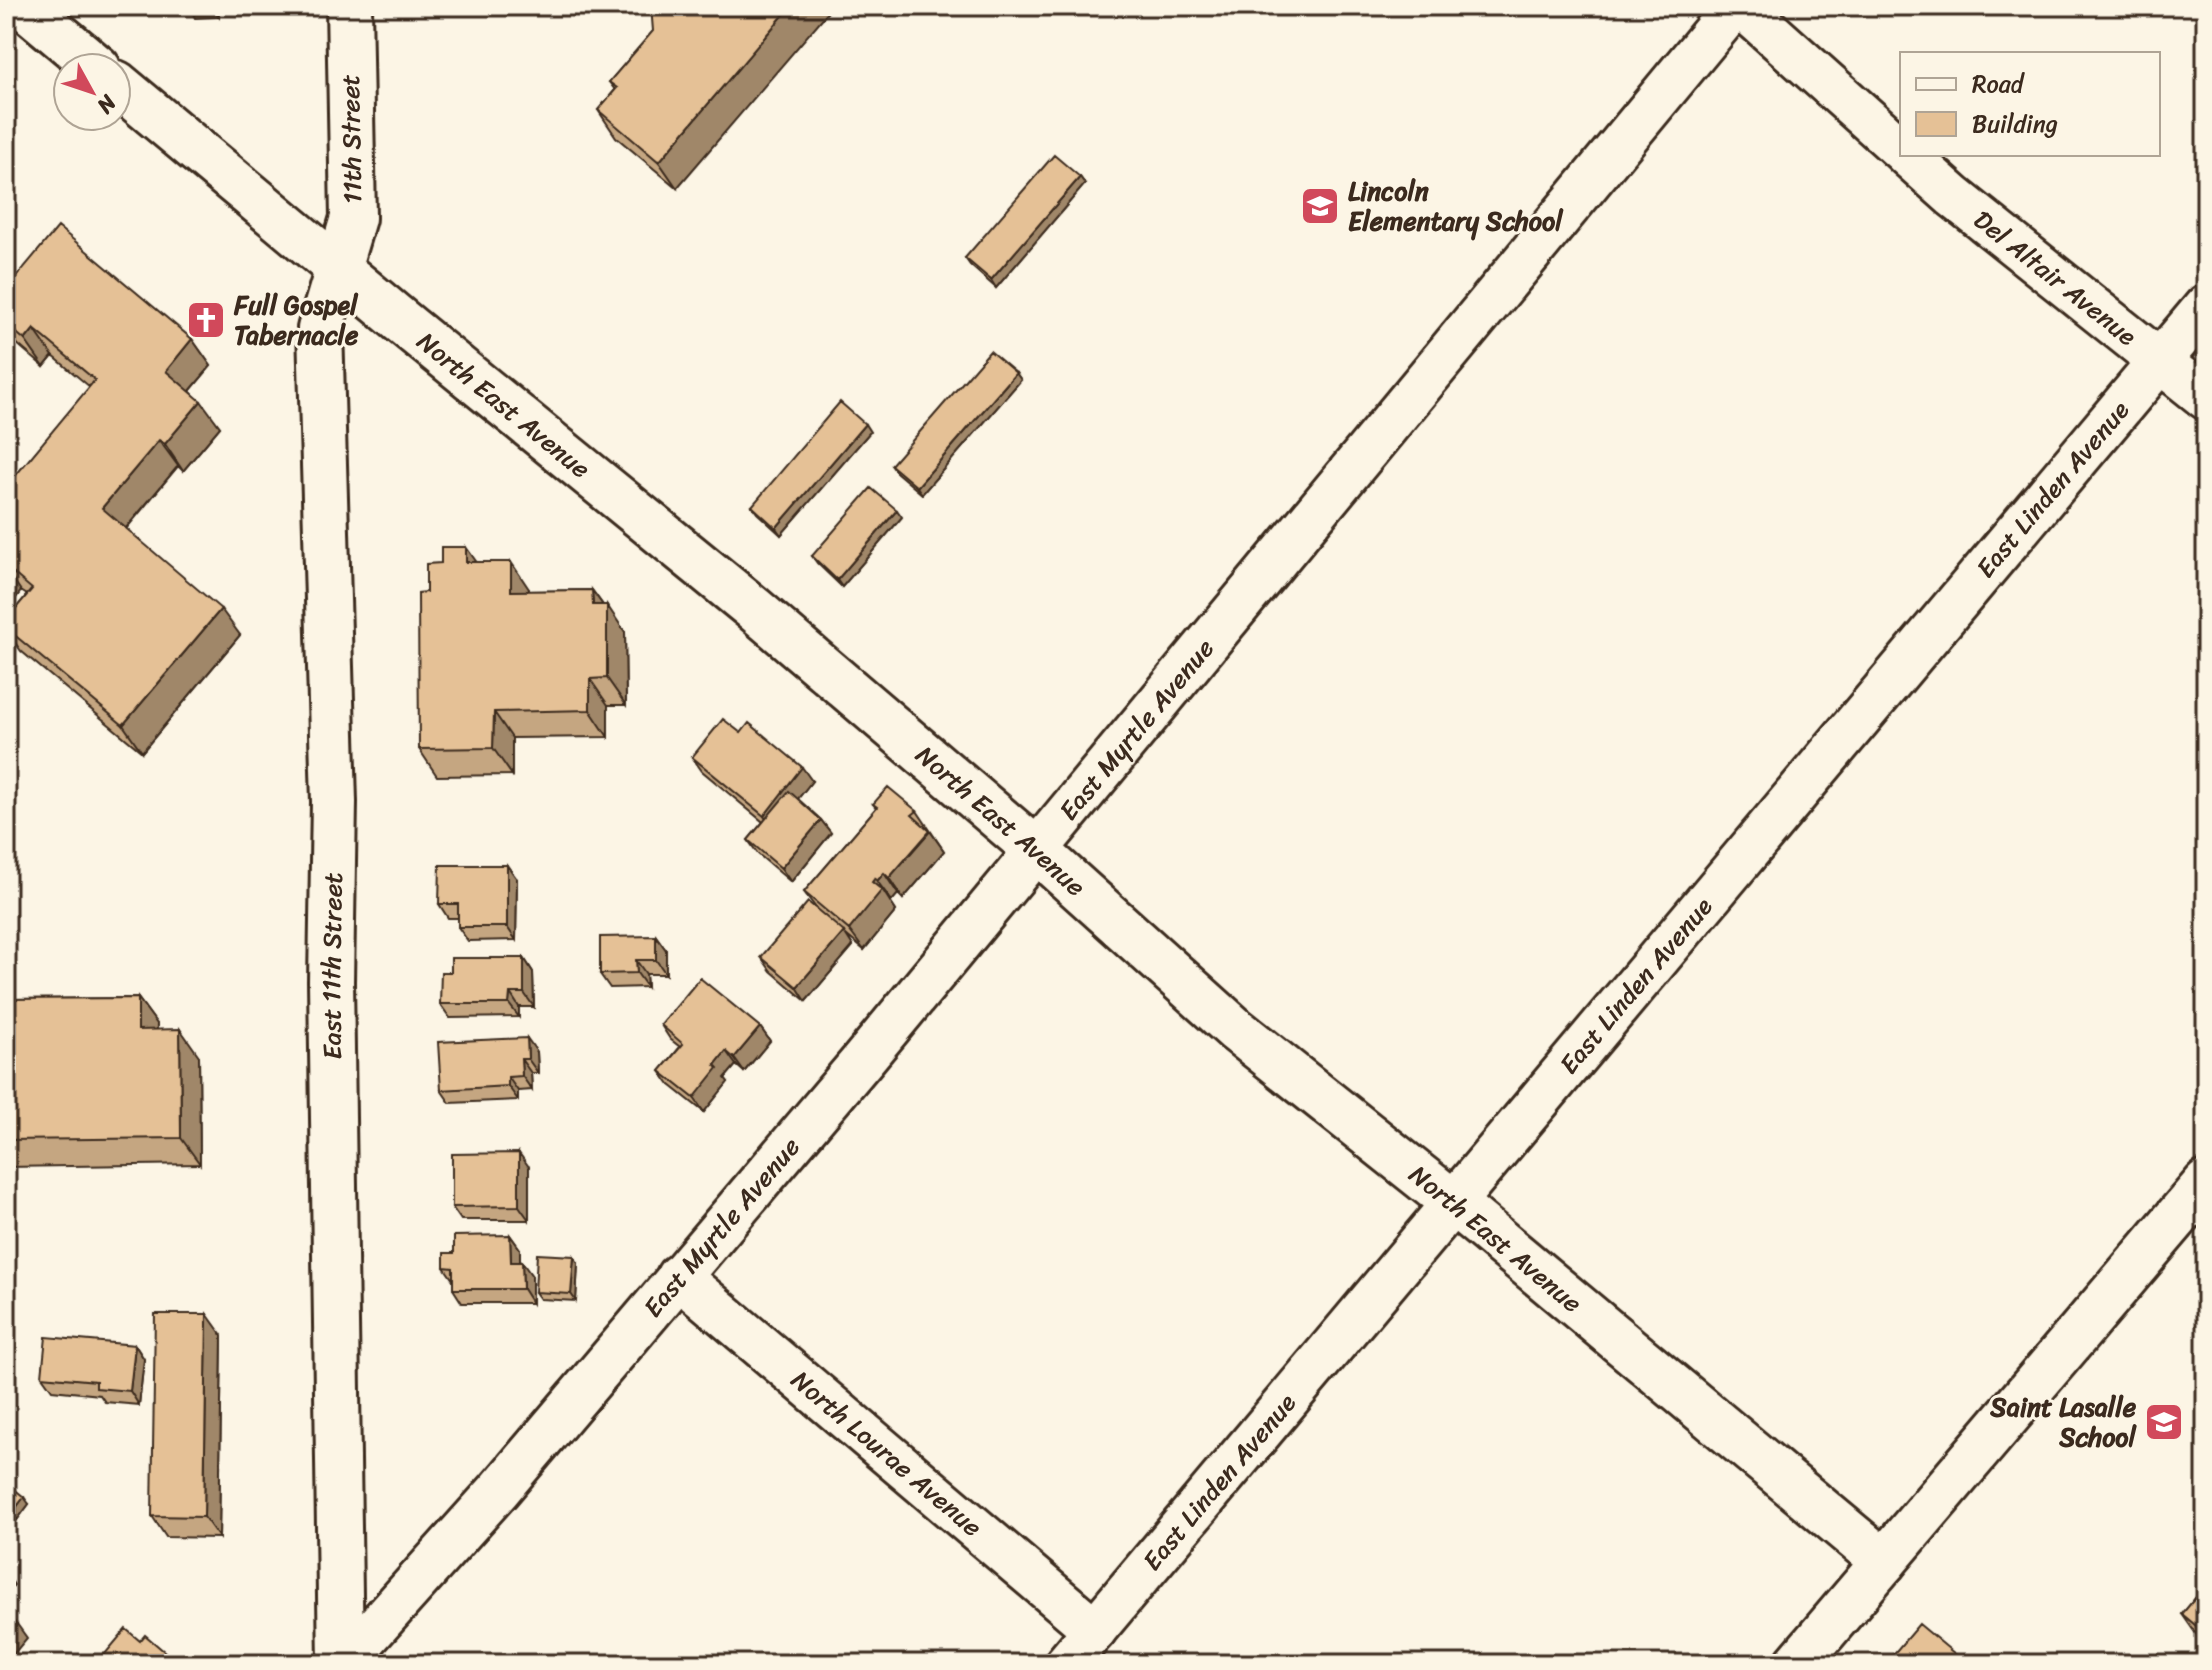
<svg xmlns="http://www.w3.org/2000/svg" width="2212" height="1670" viewBox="0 0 2212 1670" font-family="Sriracha,sans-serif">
  <rect width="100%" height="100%" fill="#fcf5e5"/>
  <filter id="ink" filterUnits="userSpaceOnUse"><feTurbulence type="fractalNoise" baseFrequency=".0125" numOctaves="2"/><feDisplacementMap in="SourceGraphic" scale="16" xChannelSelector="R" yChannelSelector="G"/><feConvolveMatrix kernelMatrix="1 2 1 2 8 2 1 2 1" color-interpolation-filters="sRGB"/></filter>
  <g filter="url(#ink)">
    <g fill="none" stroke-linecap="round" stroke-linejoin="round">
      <!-- street casing -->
      <g stroke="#3b2a1e" stroke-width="48">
        <g id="street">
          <path d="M1741 6 1902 150"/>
          <path id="s1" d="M1906 154 1953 196 2206 398"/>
          <path id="s2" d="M678 1276 1095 1630"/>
          <path id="s3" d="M343 1664 499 1490 862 1061 1735 6"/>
          <path id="s4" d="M1066 1664 2206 306"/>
        </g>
      </g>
      <!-- secondary casing -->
      <g stroke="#3b2a1e" stroke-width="50">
        <g id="secondary">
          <path d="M24 6 98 68"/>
          <path id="s5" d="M116 83 401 321 753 608 1035 849 1235 1029 1455 1204 1884 1562"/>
          <path id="s6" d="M341 1664 331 981 334 802 320 329 353 218 349 6"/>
          <path d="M1797 1664 2206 1183"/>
        </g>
      </g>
      <!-- street -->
      <use href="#street" stroke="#fcf5e5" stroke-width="42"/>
      <!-- secondary -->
      <use href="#secondary" stroke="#fcf5e5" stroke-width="44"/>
    </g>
    <!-- wall -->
    <path fill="#c5a681" stroke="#3b2a1e" stroke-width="2" d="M190 6H219V17L195 18 191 10Z
      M653 31 677 188 616 137 598 110 615 90 609 82Z
      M1080 177 1085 184 996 288 970 265 965 258Z
      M6 289 192 339 211 366 190 391 220 427 183 471 178 466 126 529 240 635 142 752 21 651 6 630V620L27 595 21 591 12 603 6 598V487L90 387 53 356 44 367 8 336 6 334Z
      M1016 373 1021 380 922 494 896 472 891 465Z
      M870 432 781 535 757 513 752 506Z
      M902 517 842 587 817 563 812 556Z
      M477 562 529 589V591L592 590 603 605 625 632 626 705H608V737L512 738V775L437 776 419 749 426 592Z
      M741 733 812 781 798 799 821 820 831 833 791 882 758 854 748 840 763 822 702 771 692 757Z
      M873 804 917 811 944 851 903 899 898 894 892 901 888 899 896 911 864 950 846 935 853 946 806 1001 771 971 761 957 816 908 804 892 876 808Z
      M517 879 516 940 468 941 458 927V918H448L439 904Z
      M656 936 666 950V974H646L647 987 610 988 600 974Z
      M524 958 533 972 534 1007H519V1017L450 1018 440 1004 451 972Z
      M138 998 157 1024V1030L199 1056 200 1164 6 1167V999Z
      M661 1025 760 1027 770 1041 744 1072 736 1065 725 1078 728 1082 704 1112 670 1085 660 1071 680 1047 670 1039Z
      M537 1052 538 1073H531L532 1090 518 1091V1100L450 1103 441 1090Z
      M529 1167V1220H461L452 1207Z
      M510 1235 520 1249V1262L532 1276V1303H462L453 1289V1280L444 1267 454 1253Z
      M578 1263 576 1301 540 1299 535 1292Z
      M222 1335 219 1538 166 1537 152 1516Z
      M135 1345 144 1359 139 1405 105 1402 100 1395 52 1390 42 1376Z
      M6 1486 29 1504 17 1520 6 1511Z
      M2206 1585V1645L2201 1641 2182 1614Z"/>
    <!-- shaded-wall -->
    <path fill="#a08769" stroke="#3b2a1e" stroke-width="2" d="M214 6H219V17L214 10Z
      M791 6H833L677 188 659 162Z
      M1080 177 1085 184 996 288 991 280Z
      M34 329 53 356 44 367 25 340Z
      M192 339 211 366 184 398 166 371Z
      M1016 373 1021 380 922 494 917 487Z
      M201 401 220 427 183 471 165 444Z
      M865 424 870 432 781 535 776 528Z
      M159 440 178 466 120 535 102 508Z
      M897 510 902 517 842 587 837 580Z
      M466 547 485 574 466 562Z
      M511 562 529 589 530 618 511 591Z
      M6 569 21 591 12 603 6 595Z
      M592 590 607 611V605L625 632 626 705 607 678 593 605Z
      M221 609 240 635 142 752 123 725Z
      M590 679 608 705V737L590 710Z
      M494 712 512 738V775L493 748Z
      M802 767 812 781 773 830 764 816Z
      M821 820 831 833 791 882 781 868Z
      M930 831 944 851 903 899 889 878Z
      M507 865 517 879 516 940 507 927Z
      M884 873 898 894 892 901 877 881Z
      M875 878 896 911 864 950 849 930 872 882Z
      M844 932 853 946 806 1001 797 987Z
      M656 936 666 950V974L656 960Z
      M524 958 533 972 534 1007 524 993Z
      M636 960 646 974 647 987 637 973Z
      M510 993 519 1007V1017L509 1004Z
      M138 998 157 1024 156 1056 138 1030Z
      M760 1027 770 1041 744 1072 734 1058Z
      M180 1029 199 1056 200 1164 181 1138Z
      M527 1038 537 1052 538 1073 528 1059Z
      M726 1051 736 1065 725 1078 728 1082 704 1112 694 1098 715 1065Z
      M521 1059 531 1073 532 1090 522 1076Z
      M508 1077 518 1091V1100L508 1086Z
      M519 1153 529 1167V1220L519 1206Z
      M510 1235 520 1249V1276L511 1262Z
      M574 1256 578 1263 576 1301 571 1294Z
      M522 1262 532 1276V1303L523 1289Z
      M207 1314 222 1335 219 1538 204 1517Z
      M135 1345 144 1359 139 1405 130 1391Z
      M24 1497 29 1504 17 1520 12 1513Z
      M6 1573 14 1585 6 1595Z
      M17 1624 27 1638 6 1663V1637Z"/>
    <!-- building -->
    <path fill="#e5c196" stroke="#3b2a1e" stroke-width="2" d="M190 6H214V10H191Z
      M651 6H791L659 162 598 110 617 88 609 82 653 31Z
      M1054 155 1080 177 991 280 965 258Z
      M58 227 192 339 166 371 201 401 165 444 159 440 102 508 221 609 123 725 6 628V620L32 589 6 567V487L95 380 34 329 25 340 6 324V289Z
      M990 351 1016 373 917 487 891 465Z
      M840 402 865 424 776 528 752 506Z
      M871 488 897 510 837 580 812 556Z
      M441 547H466V562H511V591L592 590 593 605H607V678L590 679V710L494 712 493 748 419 749 418 593 426 592V564L441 563Z
      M723 719 741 733 749 723 802 767 764 816 692 757Z
      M888 787 917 811 912 815 930 831 889 878 884 873 877 881 875 878 872 882 882 890 849 930 804 892 877 807 873 804Z
      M789 791 821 820 781 868 748 840Z
      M440 865H507V927H458V904H439Z
      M808 902 844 932 797 987 761 957Z
      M656 936V960H636L637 973 600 974V937Z
      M451 958H524V993H510L509 1004H440L441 972H451Z
      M700 978 760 1027 734 1058 726 1051 715 1065 718 1068 694 1098 660 1071 683 1044 661 1025Z
      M138 998V1030L180 1029 181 1138 6 1140V999Z
      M527 1038 528 1059H521L522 1076 508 1077V1086L441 1090 438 1042Z
      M519 1153V1206L452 1207V1154Z
      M510 1235 511 1262H522L523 1289H453V1268L444 1267V1253H454V1236Z
      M537 1254 574 1256 571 1294 535 1292Z
      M155 1314H207L204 1517 152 1516Z
      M46 1337 135 1345 130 1391 96 1388V1381L42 1376Z
      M8 1484 24 1497 12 1513 6 1508V1486Z
      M2206 1585V1634L2182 1614Z
      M6 1615 17 1624 6 1637Z
      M1919 1624 1967 1664H1885Z
      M126 1629 140 1641 145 1635 179 1664H90L96 1657 100 1660Z"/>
  </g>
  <!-- icons -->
  <defs>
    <g id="school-square" transform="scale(2)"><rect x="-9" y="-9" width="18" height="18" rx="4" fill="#d1495b" stroke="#fcf5e5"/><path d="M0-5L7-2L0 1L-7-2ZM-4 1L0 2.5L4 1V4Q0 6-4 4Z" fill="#fff"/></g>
    <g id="church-square" transform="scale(2)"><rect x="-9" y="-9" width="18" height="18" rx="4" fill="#d1495b" stroke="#fcf5e5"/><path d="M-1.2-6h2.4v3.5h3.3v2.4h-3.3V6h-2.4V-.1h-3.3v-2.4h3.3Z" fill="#fff"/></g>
  </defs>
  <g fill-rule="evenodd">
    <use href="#school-square" x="1320" y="206"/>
    <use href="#church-square" x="206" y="320"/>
    <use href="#school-square" x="2164" y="1422"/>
  </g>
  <g text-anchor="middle" stroke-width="6" stroke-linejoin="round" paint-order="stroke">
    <!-- street labels -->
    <g font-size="26" fill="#3b2a1e" stroke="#fcf5e5">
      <text transform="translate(351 139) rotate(-91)" y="9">11th Street</text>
      <text dy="9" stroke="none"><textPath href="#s1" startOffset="194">Del Altair Avenue</textPath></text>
      <text dy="9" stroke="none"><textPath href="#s5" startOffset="504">North East Avenue</textPath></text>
      <text dy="9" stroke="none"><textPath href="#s4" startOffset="1534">East Linden Avenue</textPath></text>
      <text dy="9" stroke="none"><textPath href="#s3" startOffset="1226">East Myrtle Avenue</textPath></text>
      <text dy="9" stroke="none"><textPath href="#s5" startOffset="1152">North East Avenue</textPath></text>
      <text dy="9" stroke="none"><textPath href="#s6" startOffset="698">East 11th Street</textPath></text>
      <text dy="9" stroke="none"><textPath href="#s4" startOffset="886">East Linden Avenue</textPath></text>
      <text dy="9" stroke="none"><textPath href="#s3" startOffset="578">East Myrtle Avenue</textPath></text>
      <text dy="9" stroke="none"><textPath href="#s5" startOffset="1800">North East Avenue</textPath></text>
      <text dy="9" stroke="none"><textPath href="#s2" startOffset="274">North Lourae Avenue</textPath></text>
      <text dy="9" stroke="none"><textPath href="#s4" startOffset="238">East Linden Avenue</textPath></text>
    </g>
    <!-- poi labels -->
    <g font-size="26" font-weight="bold" fill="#3b2a1e" stroke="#fcf5e5" text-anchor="start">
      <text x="1348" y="200">Lincoln<tspan x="1348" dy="30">Elementary School</tspan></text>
      <text x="234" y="314">Full Gospel<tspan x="234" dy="30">Tabernacle</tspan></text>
      <text x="2136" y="1416" text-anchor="end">Saint Lasalle<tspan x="2136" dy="30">School</tspan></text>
    </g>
  </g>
  <!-- margin -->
  <rect width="2212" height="1670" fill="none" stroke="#fcf5e5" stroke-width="32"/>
  <rect x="16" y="16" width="2180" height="1638" fill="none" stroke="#3b2a1e" stroke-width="3" filter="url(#ink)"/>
  <!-- legend -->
  <rect x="1900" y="52" width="260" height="104" fill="#fcf5e5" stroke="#afa495" stroke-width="2"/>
  <rect x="1916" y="78" width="40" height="12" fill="#fcf5e5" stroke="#afa495" stroke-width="2"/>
  <text x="1972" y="92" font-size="24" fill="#3b2a1e">Road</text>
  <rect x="1916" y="112" width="40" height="24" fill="#e5c196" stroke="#afa495" stroke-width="2"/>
  <text x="1972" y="132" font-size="24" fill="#3b2a1e">Building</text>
  <!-- north arrow -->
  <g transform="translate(92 92) rotate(130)"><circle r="38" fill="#fcf5e5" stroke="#afa495" stroke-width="2"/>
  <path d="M0-6L14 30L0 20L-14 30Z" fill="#d1495b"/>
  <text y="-12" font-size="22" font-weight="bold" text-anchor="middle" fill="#3b2a1e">N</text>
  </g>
</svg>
